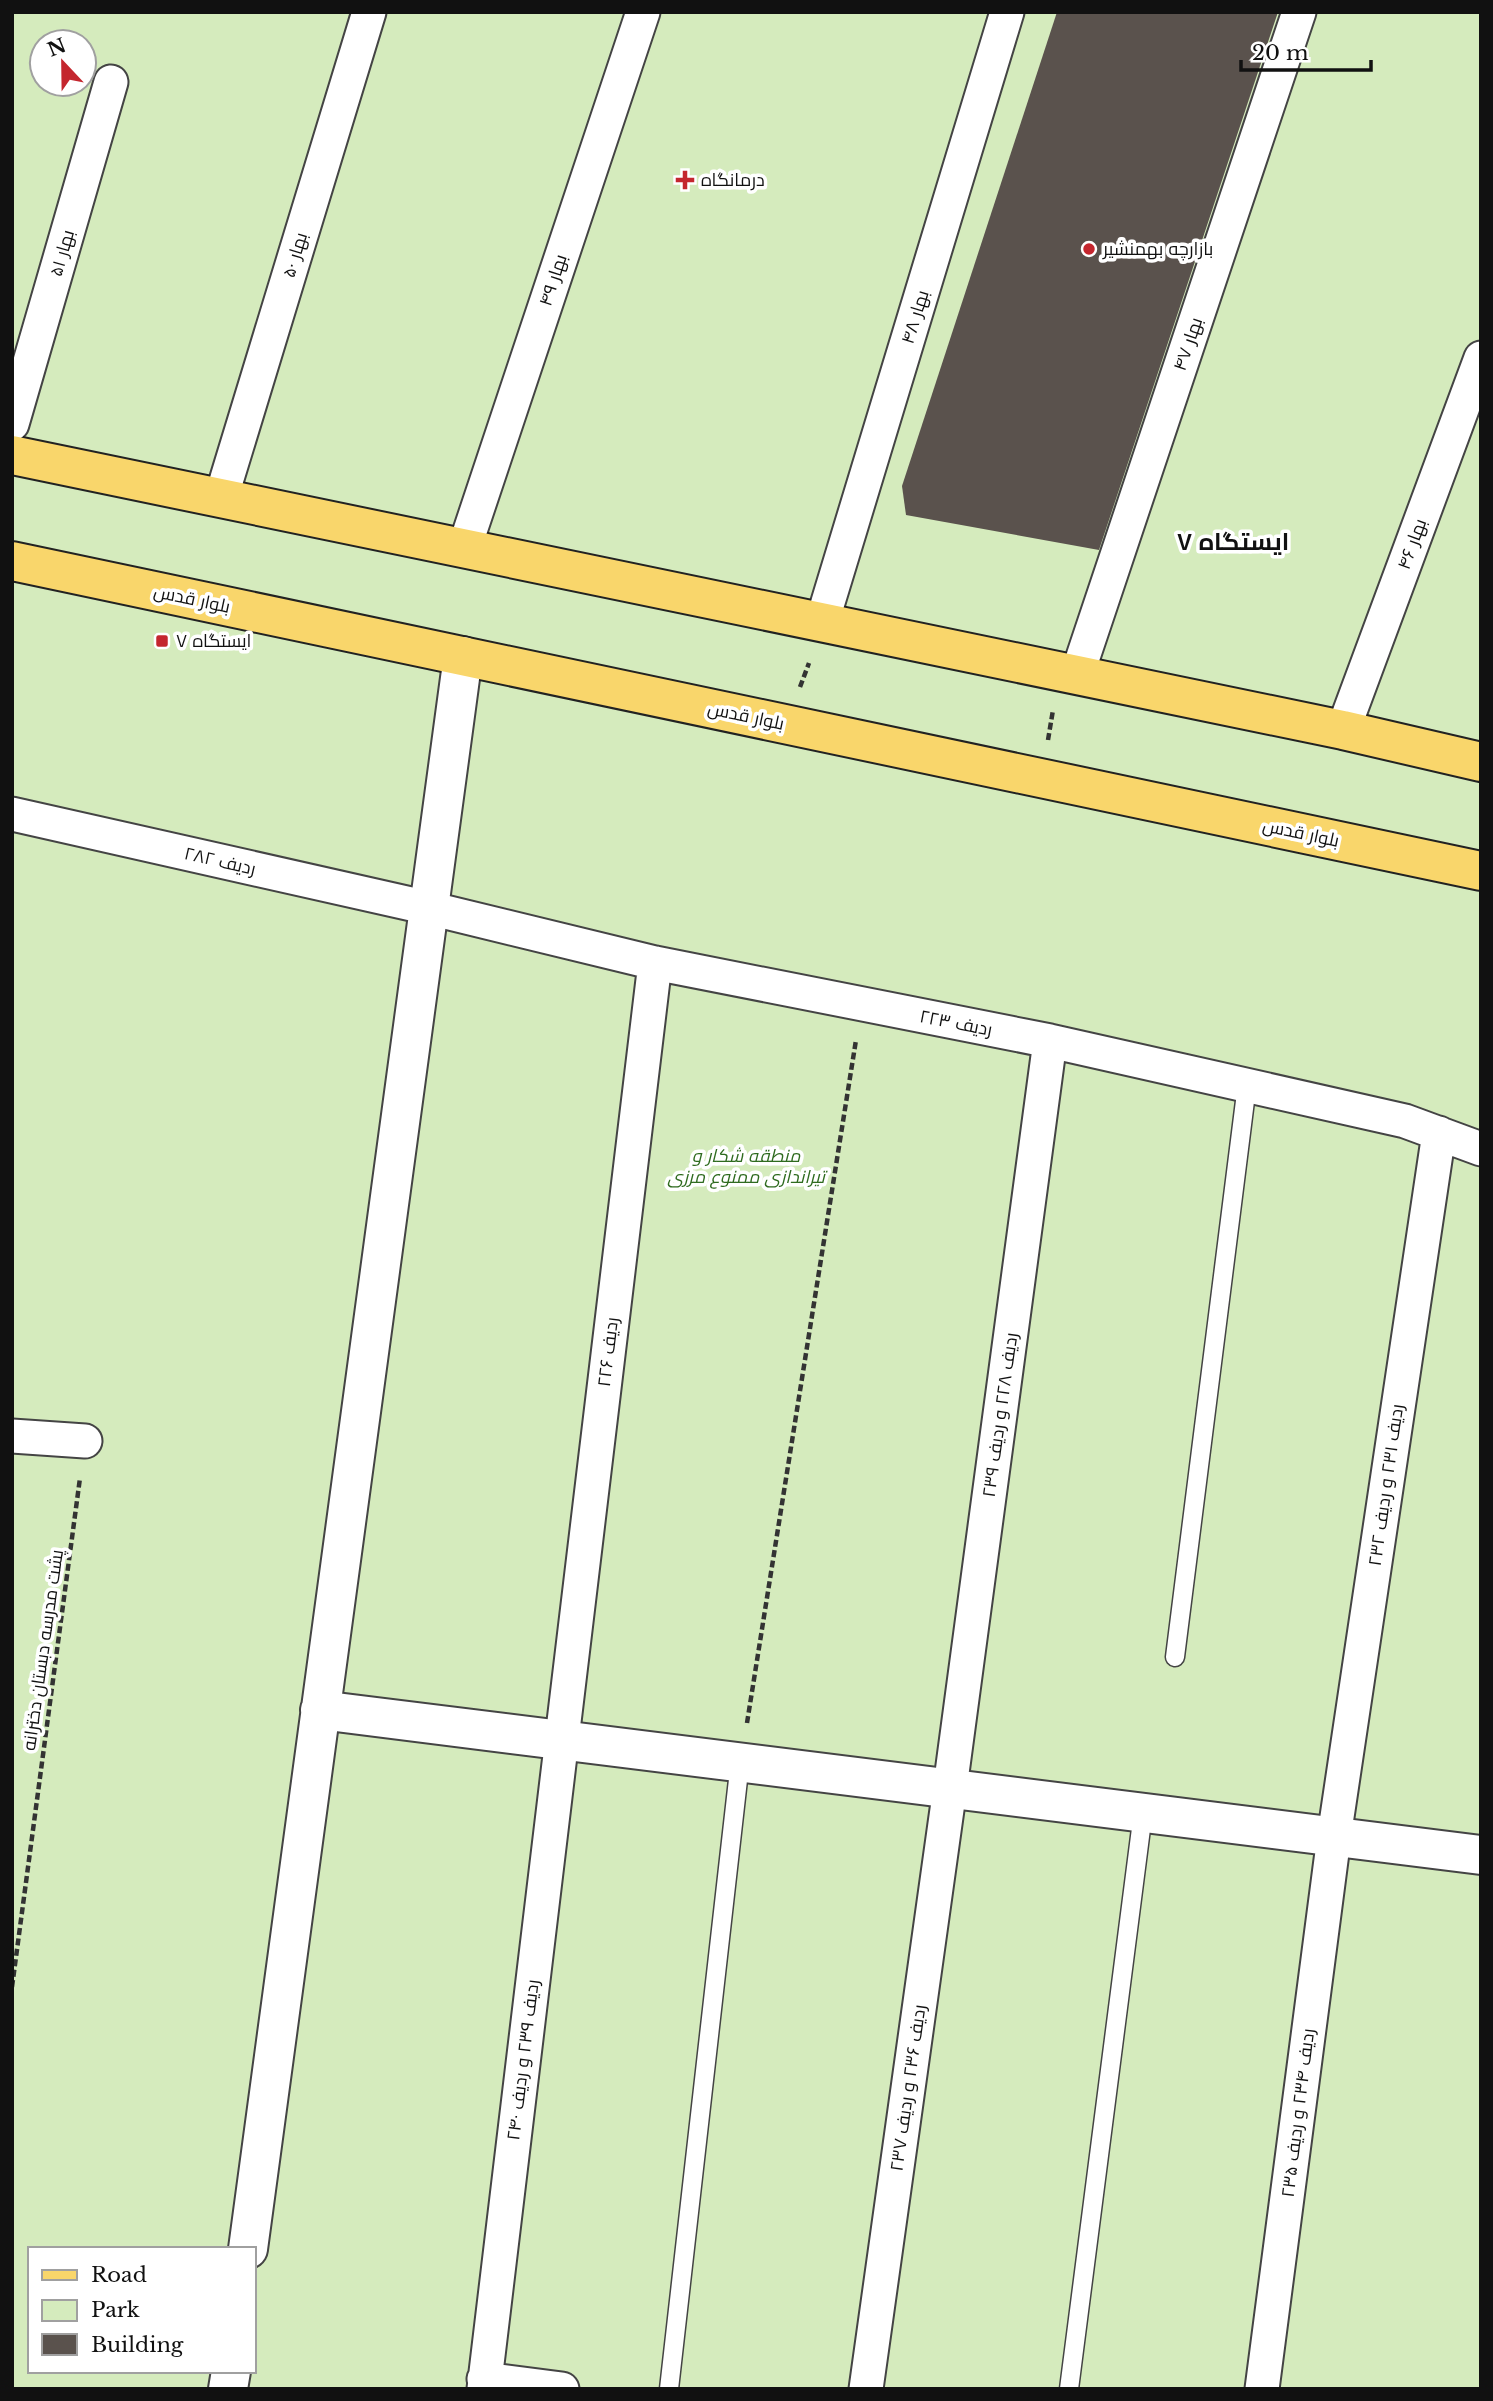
<svg xmlns="http://www.w3.org/2000/svg" width="1493" height="2401" viewBox="0 0 1493 2401" font-family="'Libre Baskerville',Cairo,serif">
  <rect width="100%" height="100%" fill="#fffdf5"/>
  <!-- green -->
  <path fill="#d5ebbd" fill-rule="evenodd" d="M12 12H1481V2389H12ZM42 42H84V84H42ZM30 2249H254V2371H30Z"/>
  <!-- building -->
  <path fill="#5a524d" d="M1057 12H1278L1099 550 906 515 902 486Z"/>
  <g fill="none" stroke-linecap="round" stroke-linejoin="round">
    <!-- service casing -->
    <g stroke="#444" stroke-width="21">
      <path id="service" d="M1175 1657 1247 1085
        M669 2389 740 1762
        M1069 2389 1143 1813"/>
    </g>
    <!-- minor casing -->
    <g stroke="#444" stroke-width="37">
      <path id="minor" d="M12 424 111 82
        M221 498 369 12
        M464 549 643 12
        M822 622 1007 12
        M1077 675 1299 12
        M1343 730 1481 358
        M12 814 429 908 655 963 1050 1041 1405 1121 1481 1149
        M12 1436 85 1441
        M484 2379 562 2389
        M484 2389 655 963
        M866 2389 950 1788 1050 1041
        M1262 2389 1334 1837 1439 1133"/>
    </g>
    <!-- tertiary casing -->
    <g stroke="#444" stroke-width="42">
      <path id="tertiary" d="M320 1710 1481 1855
        M248 2249 463 656
        M228 2389 231 2371"/>
    </g>
    <!-- primary casing -->
    <g stroke="#222" stroke-width="42">
      <path id="primary" d="M12 455 1343 730 1481 762
        M12 561 1481 871"/>
    </g>
    <!-- path -->
    <path stroke="#333" stroke-width="4.5" stroke-dasharray="7 3.5" stroke-linecap="butt" d="M800 687 809 663
      M1048 740 1053 710
      M747 1723 856 1040
      M12 1987 80 1478"/>
    <!-- service -->
    <use href="#service" stroke="#fff" stroke-width="18"/>
    <!-- minor -->
    <use href="#minor" stroke="#fff" stroke-width="33"/>
    <!-- tertiary -->
    <use href="#tertiary" stroke="#fff" stroke-width="38"/>
    <!-- primary -->
    <use href="#primary" stroke="#f9d66b" stroke-width="38"/>
  </g>
  <!-- markers -->
  <g fill="#c4262e" stroke="#fff" stroke-width="2.5">
    <path d="M681.5 169.5h7v7h7v7h-7v7h-7v-7h-7v-7h7z"/>
    <circle cx="1089" cy="249" r="7"/>
    <rect x="155" y="634" width="14" height="14" rx="3.5"/>
  </g>
  <g text-anchor="middle" stroke-width="7" stroke-linejoin="round" paint-order="stroke">
    <!-- poi labels -->
    <g font-size="18" fill="#111" stroke="#fff" text-anchor="start">
      <text x="701" y="186">درمانگاه</text>
      <text x="1103" y="255">بازارچه بهمنشیر</text>
      <text x="176" y="647">ایستگاه ۷</text>
    </g>
    <!-- street labels -->
    <g font-size="18" fill="#111" stroke="#fff">
      <text transform="translate(62 253) rotate(-74)" y="6">بهار ۵۱</text>
      <text transform="translate(295 255) rotate(-73)" y="6">بهار ۵۰</text>
      <text transform="translate(553 280) rotate(-72)" y="6">بهار ۴۹</text>
      <text transform="translate(915 317) rotate(-73)" y="6">بهار ۴۸</text>
      <text transform="translate(1188 344) rotate(-71)" y="6">بهار ۴۷</text>
      <text transform="translate(1412 544) rotate(-70)" y="6">بهار ۴۶</text>
      <text transform="translate(192 599) rotate(12)" y="6">بلوار قدس</text>
      <text transform="translate(746 716) rotate(12)" y="6">بلوار قدس</text>
      <text transform="translate(1301 833) rotate(12)" y="6">بلوار قدس</text>
      <text transform="translate(220 861) rotate(13)" y="6">ردیف ۲۸۲</text>
      <text transform="translate(956 1023) rotate(11)" y="6">ردیف ۲۲۳</text>
      <text transform="translate(608 1352) rotate(-83)" y="6">ردیف ۲۲۶</text>
      <text transform="translate(1000 1415) rotate(-82)" y="6">ردیف ۲۲۸ و ردیف ۲۳۹</text>
      <text transform="translate(1386 1485) rotate(-82)" y="6">ردیف ۲۳۱ و ردیف ۲۳۲</text>
      <text transform="translate(43 1650) rotate(-82)" y="6">پشت مدرسه دبستان دخترانه</text>
      <text transform="translate(523 2060) rotate(-83)" y="6">ردیف ۲۳۹ و ردیف ۲۴۰</text>
      <text transform="translate(908 2088) rotate(-82)" y="6">ردیف ۲۳۶ و ردیف ۲۳۷</text>
      <text transform="translate(1298 2113) rotate(-83)" y="6">ردیف ۲۳۴ و ردیف ۲۳۵</text>
    </g>
    <!-- park labels -->
    <g font-size="18" font-style="italic" fill="#2f6b1f" stroke="#fff">
      <text x="746" y="1162">منطقه شکار و<tspan x="746" dy="21">تیراندازی ممنوع مرزی</tspan></text>
    </g>
    <!-- district labels -->
    <g font-size="24" font-weight="bold" fill="#111" stroke="#fff">
      <text x="1233" y="550">ایستگاه ۷</text>
    </g>
  </g>
  <!-- border -->
  <rect width="1493" height="2401" fill="none" stroke="#111111" stroke-width="28"/>
  <!-- legend -->
  <rect x="28" y="2247" width="228" height="126" fill="#ffffff" stroke="#a0a0a0" stroke-width="2"/>
  <rect x="42" y="2270" width="35" height="10" fill="#f9d66b" stroke="#a0a0a0" stroke-width="2"/>
  <text x="91" y="2282" font-size="21" fill="#111111">Road</text>
  <rect x="42" y="2300" width="35" height="21" fill="#d5ebbd" stroke="#a0a0a0" stroke-width="2"/>
  <text x="91" y="2317" font-size="21" fill="#111111">Park</text>
  <rect x="42" y="2334" width="35" height="21" fill="#5a524d" stroke="#a0a0a0" stroke-width="2"/>
  <text x="91" y="2352" font-size="21" fill="#111111">Building</text>
  <!-- north arrow -->
  <g transform="translate(63 63) rotate(338)"><circle r="33" fill="#ffffff" stroke="#a0a0a0" stroke-width="2"/>
  <path d="M0-5L12 26L0 18L-12 26Z" fill="#c4262e"/>
  <text y="-10" font-size="19" font-weight="bold" text-anchor="middle" fill="#111111">N</text>
  </g>
  <!-- scale -->
  <path d="M1241 60v10h130v-10" fill="none" stroke="#111111" stroke-width="3.5"/>
  <text x="1252" y="60" font-size="21" fill="#111111" stroke="#ffffff" stroke-width="5" paint-order="stroke">20 m</text>
</svg>
